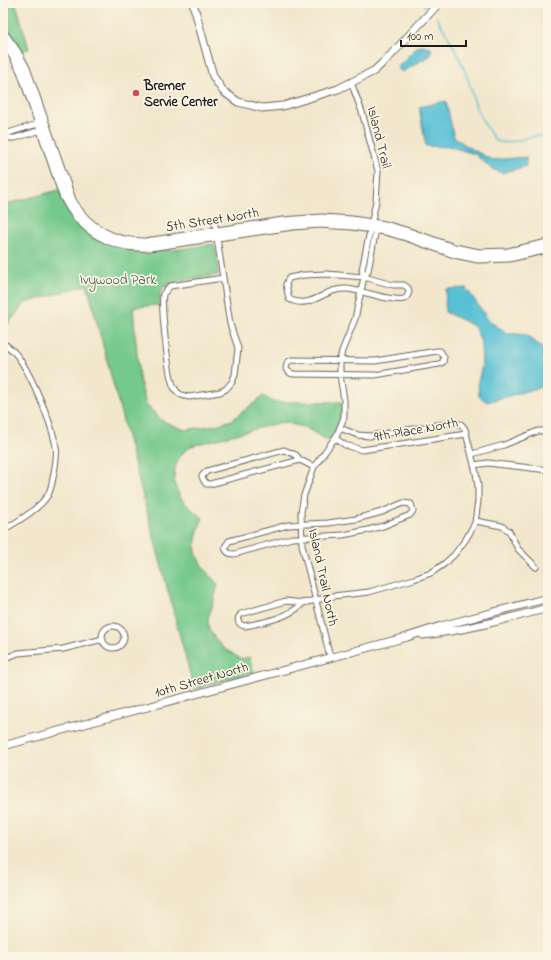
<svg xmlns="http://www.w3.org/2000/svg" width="551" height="960" viewBox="0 0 551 960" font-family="'Indie Flower',sans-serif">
  <rect width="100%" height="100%" fill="#fcf5e5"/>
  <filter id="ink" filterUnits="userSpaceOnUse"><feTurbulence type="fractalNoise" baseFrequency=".025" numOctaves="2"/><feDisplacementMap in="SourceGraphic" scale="8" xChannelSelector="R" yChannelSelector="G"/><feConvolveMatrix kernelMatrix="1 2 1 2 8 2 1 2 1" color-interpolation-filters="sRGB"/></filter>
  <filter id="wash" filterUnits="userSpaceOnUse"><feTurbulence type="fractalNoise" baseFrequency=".012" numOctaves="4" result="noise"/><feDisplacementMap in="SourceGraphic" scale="16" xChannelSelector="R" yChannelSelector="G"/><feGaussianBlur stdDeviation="0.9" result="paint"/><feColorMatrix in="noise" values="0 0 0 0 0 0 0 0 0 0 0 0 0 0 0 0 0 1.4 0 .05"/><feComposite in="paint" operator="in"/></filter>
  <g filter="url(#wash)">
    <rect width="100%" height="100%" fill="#f2e7cc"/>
    <!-- green -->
    <path fill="#76c98c" stroke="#497254" d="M3 3H16L29 49 20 51 3 29Z
      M59 190 68 210 126 249 173 250 214 244 218 262V275C206 277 169 280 162 289 159 294 160 299 160 305L133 307 139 377 146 405 163 421 185 430 216 425 232 420 263 396 273 402H342C342 417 338 428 329 441L304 427 282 422 191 446C174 457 169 479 180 496 185 505 194 511 203 518 189 549 195 561 218 584L212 607 208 618 209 630 223 648 241 659 249 657 254 672 194 689 87 285 25 303 3 330V205Z"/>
    <!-- water -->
    <path fill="#57c0d4" stroke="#3a6e78" d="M423 46 431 48V55L402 72 397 68 417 47Z
      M446 101 454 137 468 147 492 160 526 157V166L502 173 492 169 475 154 451 147 426 146 419 107Z
      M466 288 490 322 508 333 527 335 542 348 548 374V385L487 402 479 396 478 382 482 365 481 342 474 326 445 312 446 289Z"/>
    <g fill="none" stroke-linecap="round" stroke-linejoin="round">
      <!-- stream -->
      <path stroke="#57c0d4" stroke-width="1.5" d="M423 3 426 8
        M436 17C448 35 460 56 467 77 472 88 473 101 478 112 483 122 489 132 496 141 500 142 505 143 509 142 521 141 536 132 548 138"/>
    </g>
  </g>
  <g filter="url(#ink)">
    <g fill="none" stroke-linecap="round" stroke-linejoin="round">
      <!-- street casing -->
      <g stroke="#67635a" stroke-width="7">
        <path id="street" d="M351 82 362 112 378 171 376 201 362 270 364 277
          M3 136 9 138H15L44 129
          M4 136 8 133 41 123
          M215 225 217 238 230 324 238 348 235 375 232 382 226 389 220 392 189 397C182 396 177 394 174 387 168 377 161 307 163 294L170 286 223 278
          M326 274 364 277 393 285H404L408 288 409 292C408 295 407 298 404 299 392 302 361 290 347 289 325 287 311 311 289 299L286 284 289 278 304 275Z
          M3 343C6 345 10 348 13 351 29 367 52 424 56 447 58 455 52 488 48 495 38 510 18 521 3 530
          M437 351H440L444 357 443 362 439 364 375 375 294 374 290 373 286 369 287 363 291 360 375 361Z
          M335 438 345 445 362 450 466 434
          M472 454 504 445 538 431H543L547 434 548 438
          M300 460 210 484H206L203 479 202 476 207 471 284 450 296 455 300 460 314 467
          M474 465 488 463 548 470
          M403 503 411 504 413 511 410 515 383 526 368 530 343 535 292 538 234 554C228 554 226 552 225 547L229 541 288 525 328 523 356 519 382 512Z
          M476 521 502 526 509 531 518 549 536 567
          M303 603C289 618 264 622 245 626 238 625 236 619 241 614L286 601 303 603 333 596 369 592 414 579 431 573 444 564 454 555 466 539 475 523 478 501V486L476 473 465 429 461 424 450 423 370 436 358 435 340 428
          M102 637a11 11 0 1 1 22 0a11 11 0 1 1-22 0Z
          M330 657 302 545 301 512 304 495 314 467 337 435 344 417V400L340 375V361L342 351 355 319 364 277 368 271 376 229 375 227
          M3 659 18 653 63 649 103 639"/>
      </g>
      <!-- secondary casing -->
      <g stroke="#67635a" stroke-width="9">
        <path id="secondary" d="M193 3 213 76 223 91 238 102 262 108 283 106 338 89 374 71 390 56 439 3
          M3 32 16 50 26 68 72 200C87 228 115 243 146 242L283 221 322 218 352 220 385 225 409 232 454 248 479 253 508 252 548 243
          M3 41 14 58 21 71 62 193C78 230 111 250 150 247L293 226 320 224 352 226 385 231 406 237 454 254 478 259 509 258 548 249
          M423 635C466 630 507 619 548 608
          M3 746 407 637 441 626 548 598"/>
      </g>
      <!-- street -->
      <use href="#street" stroke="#fff" stroke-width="5"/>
      <!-- secondary -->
      <use href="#secondary" stroke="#fff" stroke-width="7"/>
    </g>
  </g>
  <!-- markers -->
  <circle fill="#d1495b" stroke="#fcf5e5" stroke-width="1.5" cx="136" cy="93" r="4"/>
  <g text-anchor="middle" stroke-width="3.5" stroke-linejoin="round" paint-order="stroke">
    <!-- poi labels -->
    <g font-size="14" font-weight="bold" fill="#1c1c1c" stroke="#fcf5e5" text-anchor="start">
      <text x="144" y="90">Bremer<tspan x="144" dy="16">Servie Center</tspan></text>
    </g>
    <!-- street labels -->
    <g font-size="14" fill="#1c1c1c" stroke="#fcf5e5">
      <text transform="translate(380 137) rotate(76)" y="5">Island Trail</text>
      <text transform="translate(212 219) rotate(-9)" y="5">5th Street North</text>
      <text transform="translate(416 429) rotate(-10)" y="5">9th Place North</text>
      <text transform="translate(324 577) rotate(78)" y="5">Island Trail North</text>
      <text transform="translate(201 679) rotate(-16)" y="5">10th Street North</text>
    </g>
    <!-- park labels -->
    <g font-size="14" fill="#3c5943" stroke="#fcf5e5">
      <text x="118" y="284">Ivywood Park</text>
    </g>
  </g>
  <!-- margin -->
  <rect width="551" height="960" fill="none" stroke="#fcf5e5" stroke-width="16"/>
  <!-- scale -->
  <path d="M401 40v6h65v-6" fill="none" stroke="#1c1c1c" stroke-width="2"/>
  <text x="407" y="40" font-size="12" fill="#1c1c1c" stroke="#fcf5e5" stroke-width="3" paint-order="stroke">100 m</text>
</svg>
